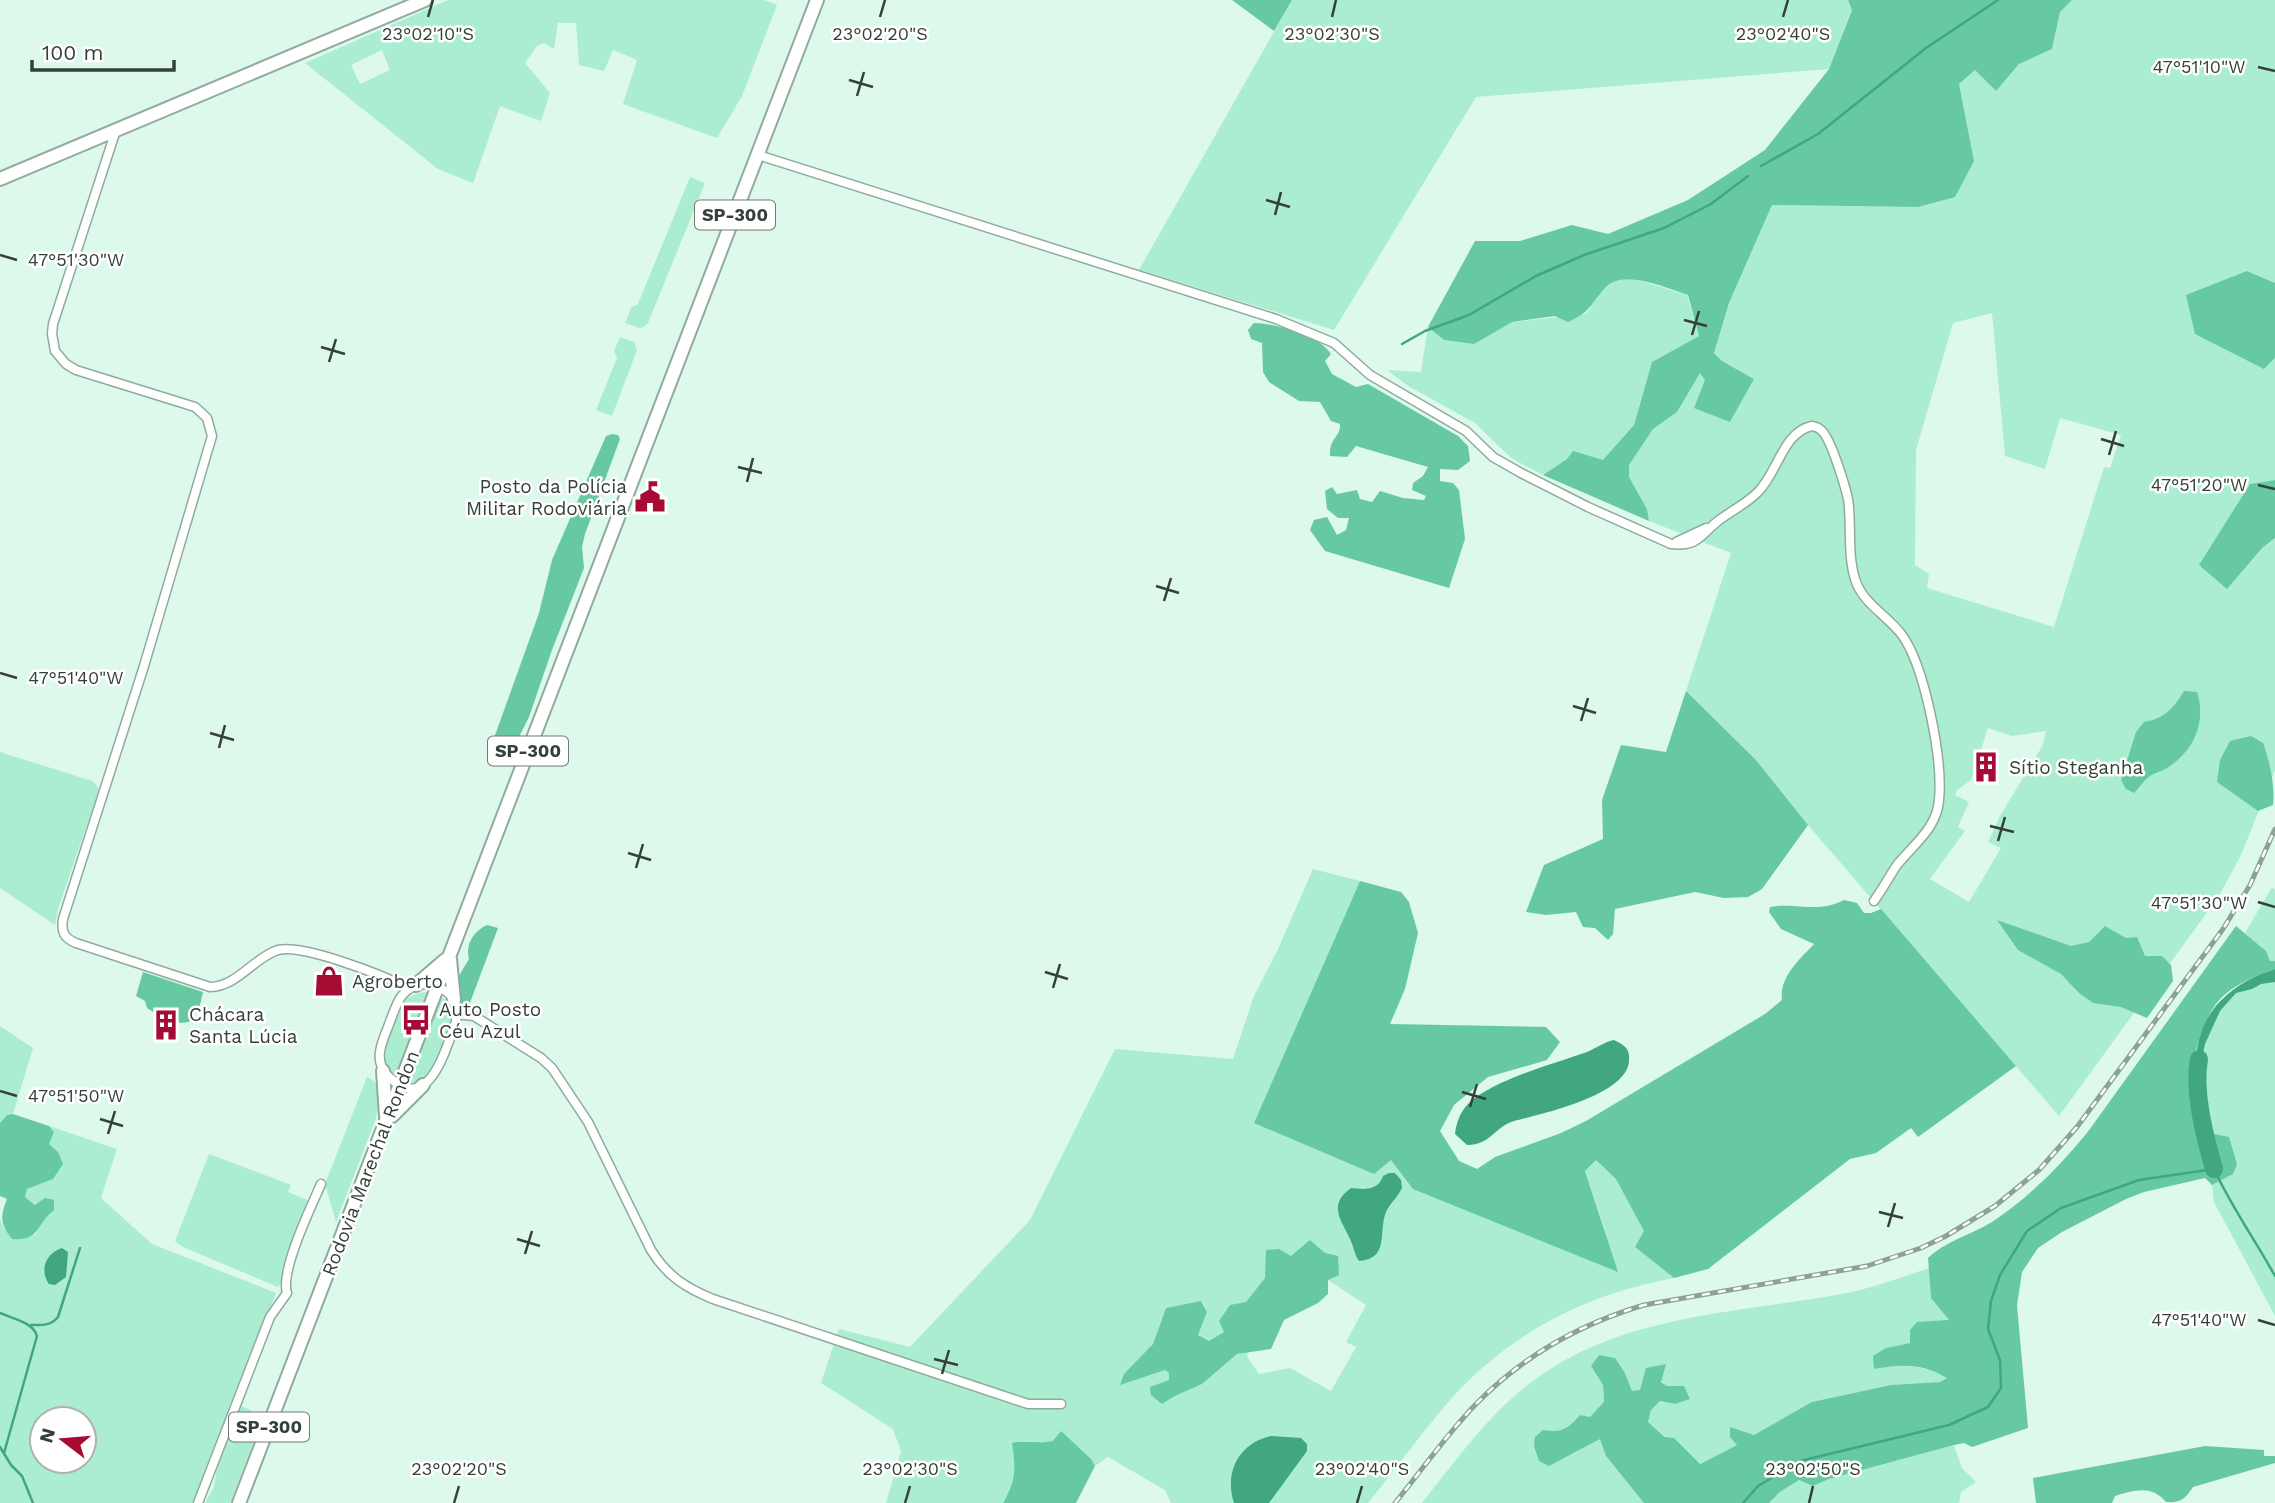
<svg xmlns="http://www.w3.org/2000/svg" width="2275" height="1503" viewBox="0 0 2275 1503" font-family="'Work Sans',sans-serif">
  <rect width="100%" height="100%" fill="#dcf9eb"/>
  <!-- green -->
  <path fill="#abedd0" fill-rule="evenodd" d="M448 0H764L777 5 742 96 717 138 623 104 637 60 613 50 604 71 579 65 576 23H558L554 49 544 43 537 46 525 63 550 93 541 121 500 106 473 183 438 169 305 63ZM382 50 390 70 360 84 351 65Z
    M1292 0H1848L1852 9 1829 69 1476 97 1334 330 1139 270Z
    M2072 0H2275V283L2247 271 2264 369 2275 358V480L2250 484 2262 548 2275 538V770L2242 853 2219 896 2059 1116 1808 825 1756 760 1686 691 1731 553 1649 521 1647 509 1629 477V465L1653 429 1677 412 1700 372 1730 422 1754 379 1722 361 1714 353 1729 303 1772 205 1918 207 1974 161 1959 84 1975 70 1996 91 2019 64 2052 49 2060 12ZM1992 313 2005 456 2045 469 2060 418 2121 435 2110 468 2104 467 2054 627 1927 588 1929 574 1915 565 1916 450 1953 323ZM1988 728 2012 736 2046 731 2043 745 2000 816 1988 842 2001 848 1969 902 1930 879 1965 831 1958 827 1969 802 1955 795 1957 790 1971 780Z
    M690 177 705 183 648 323 644 327 639 328 625 323 631 308 638 304Z
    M1621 278 1636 279 1687 295 1699 336 1652 362 1634 425 1603 461 1567 459 1543 475 1511 458 1475 423 1408 386 1387 370 1421 372 1428 327 1444 340 1474 343 1512 322 1586 314 1606 285Z
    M620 337 634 342 637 350 612 416 596 410 617 358 614 351Z
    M0 752 92 781 96 784 99 790 58 909 55 925 0 888Z
    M1313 869 1360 881 1254 1123 1391 1160 1605 1230 1585 1171 1596 1160 1616 1179 1645 1231 1635 1247 1674 1278C1591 1293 1518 1329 1459 1390 1427 1425 1398 1466 1368 1503H1171L1165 1490 1108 1457 1095 1466C1090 1457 1061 1441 1050 1442 1040 1442 1031 1442 1021 1441L1011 1489 1003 1503H886L901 1451 893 1429 821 1383 839 1329 910 1347 1030 1220 1115 1049 1233 1059 1254 996 1278 949ZM1265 1278 1328 1280 1366 1305 1346 1342 1356 1347 1331 1391 1290 1368 1259 1374 1247 1356 1248 1352 1237 1354 1202 1384 1175 1396 1162 1404 1169 1380V1373L1165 1370 1121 1384 1153 1344 1166 1308 1202 1301 1207 1312 1197 1336 1209 1341 1224 1332Z
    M2272 887 2275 890V1316L2214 1202 2212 1185 2233 1174 2214 1135 2206 1106 2197 1082 2199 1038 2214 1006 2270 961 2266 951 2245 933Z
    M425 992 448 1000C458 1015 449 1031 443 1046 440 1055 437 1069 430 1075 415 1090 389 1080 384 1060 382 1049 397 1008 406 1000 411 995 418 993 425 992Z
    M0 1026 33 1048 13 1114 7 1115 0 1123Z
    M367 1077C385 1084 379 1105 375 1121L336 1222 325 1184Z
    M49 1126 117 1149 101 1198 152 1244 276 1293 233 1403 249 1409 257 1419V1433L230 1503H205L214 1487 217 1468 210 1464 195 1503H0V1219L4 1229 35 1235 45 1217 54 1210 36 1205 25 1197 27 1189 53 1179 58 1152 49 1144 54 1132ZM42 1419H84V1461H42Z
    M209 1154 291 1185 288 1192 310 1201 283 1280 278 1287 183 1247 175 1241Z
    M1929 1268 1931 1298 1949 1320 1910 1343 1886 1348 1874 1369C1905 1363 1919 1365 1948 1377L1940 1382 1891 1385 1813 1402 1754 1435 1731 1428 1737 1445 1699 1464 1648 1422 1651 1410 1660 1401 1675 1404 1667 1386 1661 1381 1640 1391H1632L1625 1373 1591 1366 1603 1385 1604 1402 1590 1418 1580 1415 1568 1428 1555 1432 1571 1455 1600 1438 1606 1456 1644 1503H1422C1457 1459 1491 1411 1537 1378 1626 1314 1738 1313 1842 1294 1872 1288 1900 1278 1929 1268Z
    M1954 1445 1962 1468 1976 1482 1961 1492 1959 1503H1769L1780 1492 1799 1480 1813 1486 1829 1479Z"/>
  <!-- forest -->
  <path fill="#66c9a2" d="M1232 0H1292L1274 31Z
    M1848 0H2072L2060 12 2052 49 2019 64 1996 91 1975 70 1959 84 1974 161 1955 197 1918 207 1772 205 1729 303 1714 353 1722 361 1754 379 1730 422 1694 408 1705 380 1700 373 1677 412 1653 429 1629 465V477L1647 509 1649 521 1543 475 1567 459 1573 451 1603 460 1634 425 1652 362 1699 336 1688 295C1666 288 1621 267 1604 289 1589 307 1590 312 1568 322L1555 316 1512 322 1474 344 1444 340 1428 327 1475 241H1520L1572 225 1608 234 1688 200 1765 150 1829 69 1852 10Z
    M2247 271 2275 283V358L2264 369 2195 334 2186 295Z
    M1254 323C1274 323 1321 336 1331 354L1325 361 1332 374 1356 387 1368 384 1458 436 1468 446 1470 461 1458 470 1440 469V481L1453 483 1459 490 1465 539 1449 588 1325 551 1310 530 1314 520 1327 517 1337 535 1346 530 1349 518H1338L1327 509 1325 491 1332 487 1337 494 1357 490 1360 499 1372 502 1380 491 1403 498 1424 500 1426 496 1412 490 1413 483 1423 476 1428 467 1356 446 1347 457 1330 456C1329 438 1341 437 1340 424L1331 421 1320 402 1299 401 1269 382 1263 372 1262 343 1251 339 1248 330Z
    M612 434 618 435 620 439 585 534 582 547 584 568 552 650 529 717 511 753 499 755 489 752 539 613 552 560 606 436Z
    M2275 480V538L2262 548 2227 589 2199 565 2250 484Z
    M1686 691 1756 760 1808 825 1762 889 1748 897 1724 898 1695 892 1615 909 1613 934 1608 940 1595 928 1583 927 1576 912 1546 915 1526 912 1544 865 1603 839 1602 800 1621 745 1666 752Z
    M2184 691 2197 692C2207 723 2193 753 2165 769 2160 772 2154 773 2150 776 2144 780 2139 788 2134 793L2126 789 2121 780 2136 732 2144 722C2164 719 2174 708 2184 691Z
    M2251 736 2263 743C2270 762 2275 785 2273 805L2258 811 2217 782 2220 760 2230 741Z
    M1360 881 1401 892 1409 902 1418 933 1405 989 1390 1024 1546 1027 1560 1042 1547 1060 1488 1077 1454 1105 1440 1131 1459 1161 1477 1169 1495 1157 1561 1133 1586 1121 1765 1014 1782 1000C1779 977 1800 959 1814 944L1781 929 1769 912 1770 907C1797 902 1817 914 1844 900L1857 903 1864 913H1871L1881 909 2016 1066 1918 1137 1911 1128 1876 1153 1850 1159 1708 1269 1674 1278 1635 1247 1644 1231 1616 1179 1596 1160 1585 1171 1618 1272 1413 1189 1391 1160 1374 1174 1254 1123Z
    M1997 920 2071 946 2089 942 2105 926 2126 938 2137 937 2145 956H2162L2171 965 2173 981 2147 1018 2121 1007 2093 1003 2079 993 2061 974 2018 950Z
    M487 925 498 928 468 1008 459 1002C456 978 457 979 469 959 465 944 474 931 487 925Z
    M2236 926 2266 951 2270 961H2275V969C2253 976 2229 987 2215 1005 2210 1012 2207 1022 2203 1029 2198 1040 2194 1054 2195 1066 2196 1086 2208 1114 2214 1134L2229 1137 2237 1164 2233 1174 2212 1185 2205 1178 2144 1192 2126 1199 2062 1232 2038 1248 2022 1272 2017 1305 2028 1428 1972 1447 1964 1443 1954 1445 1829 1479 1813 1486 1799 1480 1780 1492 1769 1503H1644L1606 1456 1600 1439 1549 1466 1539 1461 1534 1446 1535 1437 1543 1430C1563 1433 1567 1429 1580 1415L1590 1417 1604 1402 1603 1385 1591 1366 1599 1355 1615 1358 1625 1373 1632 1391 1640 1390 1646 1368 1666 1364 1661 1382 1667 1386H1684L1690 1399 1675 1404 1660 1401 1651 1410 1648 1422 1665 1437 1674 1438 1700 1464 1737 1445 1730 1437V1427L1754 1435 1812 1402 1891 1385 1940 1382 1947 1378C1923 1363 1900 1364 1874 1369L1873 1356 1886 1348 1910 1343V1330L1917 1322 1949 1320 1931 1298 1928 1258C1947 1240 1974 1234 1995 1220 2030 1196 2060 1166 2087 1133Z
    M143 972 203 992 200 1005 189 1022 180 1023 172 1015H158L147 1008 145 1001 136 996Z
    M13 1114 49 1126 54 1132 49 1144 58 1152 63 1164 53 1179 27 1189 25 1197 35 1205 45 1198 54 1200V1210C35 1225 41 1241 12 1239 0 1224 0 1216 7 1199L0 1196V1123L7 1115Z
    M1310 1240 1325 1253 1338 1256 1339 1275 1328 1280V1294L1318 1303 1284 1320 1271 1349 1237 1354 1202 1384 1175 1396 1162 1404 1151 1395 1150 1387 1169 1380V1373L1165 1370 1120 1385 1124 1374 1153 1344 1166 1308 1201 1301 1207 1312 1198 1335 1209 1341 1224 1332 1219 1321 1230 1305 1246 1302 1265 1278 1266 1250 1279 1249 1291 1256Z
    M1061 1431 1091 1459 1095 1466 1076 1503H1003C1016 1481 1016 1468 1012 1443 1026 1440 1039 1444 1053 1441Z
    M2205 1446 2264 1450V1456H2275V1463L2193 1487C2185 1499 2181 1503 2166 1502 2152 1485 2134 1490 2115 1496L2112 1503H2036L2033 1478Z"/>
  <!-- water -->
  <path fill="#40a781" d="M2275 969V982L2261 984 2252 989 2236 993 2220 1011 2205 1044 2197 1082C2189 1025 2221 986 2275 969Z
    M1614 1040C1624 1045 1630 1048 1629 1060 1629 1095 1541 1114 1514 1121 1494 1127 1491 1145 1467 1145L1455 1134C1456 1124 1460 1112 1468 1104 1490 1081 1553 1064 1584 1053 1594 1050 1603 1042 1614 1040Z
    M1389 1173H1395L1401 1180 1402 1188C1398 1197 1390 1203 1386 1212 1378 1231 1390 1259 1359 1261 1354 1254 1354 1247 1350 1239 1340 1218 1328 1205 1351 1188 1361 1189 1373 1191 1380 1182 1386 1173 1379 1178 1389 1173Z
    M62 1248 68 1252 66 1277 55 1285 49 1284C39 1270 46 1253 62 1248Z
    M1271 1436 1301 1438 1307 1444V1451L1269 1503H1234C1224 1472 1239 1443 1271 1436Z"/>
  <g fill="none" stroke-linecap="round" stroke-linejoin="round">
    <!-- stream -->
    <path stroke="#40a781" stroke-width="2.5" d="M1761 166 1818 134 1926 48 1998 0
      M1402 344 1425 331 1469 315 1536 276 1584 255 1664 228 1711 204 1748 176
      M0 1313C13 1319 33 1322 37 1336L4 1453
      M31 1325C41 1325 51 1326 58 1317L80 1248
      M0 1447 11 1465 22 1476 33 1503
      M1743 1503 1758 1486 1800 1461 1949 1425 1988 1407 2001 1388 2000 1360 1988 1329 1991 1301 2000 1275 2027 1231 2061 1208 2139 1180 2214 1169C2231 1206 2255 1240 2275 1276"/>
    <!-- river -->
    <path stroke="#40a781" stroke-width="18" d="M2199 1059C2193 1093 2205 1137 2214 1169"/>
    <!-- minor casing -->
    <g stroke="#90ab9e" stroke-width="11">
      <path id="minor" d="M116 130 53 324 52 334 55 351 66 364 76 370 195 407 207 418 212 436 144 666 63 919C61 932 64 938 76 943L210 987C237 986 251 961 275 951 298 941 384 976 408 988
        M758 155 1276 319 1334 343 1370 375 1466 431 1493 457 1521 473 1588 507 1671 544C1698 547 1699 536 1718 521 1731 511 1746 504 1758 492 1778 472 1783 432 1812 426 1816 427 1818 427 1821 430 1831 438 1845 486 1848 499 1852 525 1847 553 1855 579 1862 603 1888 616 1902 635 1925 667 1943 760 1939 800 1937 828 1914 844 1897 865 1889 877 1882 890 1874 901
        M1676 542 1706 528
        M423 984C435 985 450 990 455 1002 461 1017 451 1035 446 1049 436 1075 419 1106 389 1077 373 1062 381 1044 388 1027 396 1007 399 987 423 984Z
        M456 1014 474 1016 541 1058 552 1068 588 1122 651 1250C667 1276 686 1288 713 1299L1028 1404H1061
        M198 1503 270 1317 287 1293C280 1271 311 1207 321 1184"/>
    </g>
    <!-- secondary casing -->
    <g stroke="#90ab9e" stroke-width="16">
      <path id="secondary" d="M0 179 425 0"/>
    </g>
    <!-- primary casing -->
    <g stroke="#90ab9e" stroke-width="16">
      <path id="primary" d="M450 959 454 1000
        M416 985 445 960
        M383 1071 386 1116
        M392 1116 423 1085
        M239 1503 817 0"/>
    </g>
    <!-- minor -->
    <use href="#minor" stroke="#fff" stroke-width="8"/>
    <!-- secondary -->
    <use href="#secondary" stroke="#fff" stroke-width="12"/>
    <!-- primary -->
    <use href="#primary" stroke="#fff" stroke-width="12"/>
    <!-- rail casing -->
    <g stroke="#8ca197" stroke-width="5">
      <path id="rail" d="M1395 1503C1422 1470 1447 1434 1476 1404 1524 1355 1580 1324 1644 1305L1867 1266 1921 1248 1946 1236 1995 1206 2039 1170 2077 1127 2223 929 2250 885 2275 829"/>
    </g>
    <!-- rail -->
    <use href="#rail" stroke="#fff" stroke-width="2.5" stroke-dasharray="8" stroke-linecap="butt"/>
  </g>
  <!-- ticks -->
  <path fill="none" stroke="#34403a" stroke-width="2.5" d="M428 17 433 0M880 17 885 0M1332 17 1336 0M1783 17 1788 0M2258 67 2275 71M849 80 873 87M857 96 864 72M1266 200 1290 207M1275 215 1281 192M0 255 17 260M1684 320 1707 326M1692 335 1699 311M321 347 345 354M329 362 336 339M2101 439 2124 446M2109 455 2116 431M738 467 762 473M747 482 753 458M2258 485 2275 489M1156 586 1179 593M1164 601 1171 578M0 673 17 678M1573 706 1596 713M1581 721 1588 698M210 733 234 740M219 748 225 725M1990 826 2014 832M1998 841 2005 817M628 853 651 860M636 868 643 844M2258 902 2275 907M1045 972 1068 979M1053 988 1060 964M0 1091 17 1096M1462 1092 1486 1099M1470 1107 1477 1084M100 1119 123 1126M108 1134 115 1111M1879 1212 1903 1218M1888 1227 1895 1203M517 1239 540 1246M525 1254 532 1231M2258 1320 2275 1325M934 1359 958 1365M942 1374 949 1350M454 1503 459 1486M905 1503 910 1486M1357 1503 1362 1486M1809 1503 1813 1486"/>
  <!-- icons -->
  <defs>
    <g id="civic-bare" transform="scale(2.415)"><path d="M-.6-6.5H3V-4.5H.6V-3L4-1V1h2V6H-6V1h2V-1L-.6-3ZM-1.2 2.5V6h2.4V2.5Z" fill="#a60b34" stroke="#fff" stroke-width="2.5" paint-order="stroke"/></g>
    <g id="building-bare" transform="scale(2.415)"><path d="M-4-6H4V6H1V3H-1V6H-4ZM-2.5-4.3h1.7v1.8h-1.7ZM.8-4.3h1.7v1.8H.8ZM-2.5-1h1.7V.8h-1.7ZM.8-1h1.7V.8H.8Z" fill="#a60b34" stroke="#fff" stroke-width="2.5" paint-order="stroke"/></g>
    <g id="shop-bare" transform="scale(2.415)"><path d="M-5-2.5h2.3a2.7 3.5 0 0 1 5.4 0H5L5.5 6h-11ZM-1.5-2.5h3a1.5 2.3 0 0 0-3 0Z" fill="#a60b34" stroke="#fff" stroke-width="2.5" paint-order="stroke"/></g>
    <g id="bus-bare" transform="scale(2.415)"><path d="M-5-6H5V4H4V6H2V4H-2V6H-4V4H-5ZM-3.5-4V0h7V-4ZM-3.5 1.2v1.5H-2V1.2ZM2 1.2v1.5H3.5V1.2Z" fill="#a60b34" stroke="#fff" stroke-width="2.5" paint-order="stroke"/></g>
  </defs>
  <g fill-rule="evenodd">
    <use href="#civic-bare" x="650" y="497"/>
    <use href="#building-bare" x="1986" y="767"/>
    <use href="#shop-bare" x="329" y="981"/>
    <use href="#bus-bare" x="416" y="1020"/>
    <use href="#building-bare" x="166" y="1025"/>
  </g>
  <g text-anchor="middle" stroke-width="5" stroke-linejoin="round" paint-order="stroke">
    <!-- shield labels -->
    <g fill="#fff" stroke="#717975" stroke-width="2">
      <rect x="695" y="200.5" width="80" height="29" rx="5"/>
      <rect x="488" y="736.5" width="80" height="29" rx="5"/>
      <rect x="229" y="1412.5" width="80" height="29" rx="5"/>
    </g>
    <g font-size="18" font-weight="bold" fill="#34403a">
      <text x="735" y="221">SP-300</text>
      <text x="528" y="757">SP-300</text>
      <text x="269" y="1433">SP-300</text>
    </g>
    <!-- poi labels -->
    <g font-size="19" fill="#34403a" stroke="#fff" text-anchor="start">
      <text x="627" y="493" text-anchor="end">Posto da Polícia<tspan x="627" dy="22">Militar Rodoviária</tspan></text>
      <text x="2009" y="774">Sítio Steganha</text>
      <text x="352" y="988">Agroberto</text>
      <text x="439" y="1016">Auto Posto<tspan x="439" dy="22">Céu Azul</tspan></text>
      <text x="189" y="1021">Chácara<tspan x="189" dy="22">Santa Lúcia</tspan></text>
    </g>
    <!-- street labels -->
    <g font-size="19" fill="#34403a" stroke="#fff">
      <text transform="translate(370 1163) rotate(-69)" y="7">Rodovia Marechal Rondon</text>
    </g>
  </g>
  <g font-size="18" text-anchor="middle" fill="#34403a" stroke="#fff" stroke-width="5" stroke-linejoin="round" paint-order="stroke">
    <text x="428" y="40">23°02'10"S</text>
    <text x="880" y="40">23°02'20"S</text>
    <text x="1332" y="40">23°02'30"S</text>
    <text x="1783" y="40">23°02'40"S</text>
    <text x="2199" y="73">47°51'10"W</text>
    <text x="76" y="266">47°51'30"W</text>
    <text x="2199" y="491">47°51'20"W</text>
    <text x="76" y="684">47°51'40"W</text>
    <text x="2199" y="909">47°51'30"W</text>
    <text x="76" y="1102">47°51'50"W</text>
    <text x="2199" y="1326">47°51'40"W</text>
    <text x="459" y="1475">23°02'20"S</text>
    <text x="910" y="1475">23°02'30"S</text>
    <text x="1362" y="1475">23°02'40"S</text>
    <text x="1813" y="1475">23°02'50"S</text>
  </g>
  <!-- north arrow -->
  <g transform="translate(63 1440) rotate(286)"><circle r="33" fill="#ffffff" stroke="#aeb3b0" stroke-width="2"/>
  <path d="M0-5L12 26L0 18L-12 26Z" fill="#a60b34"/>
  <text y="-10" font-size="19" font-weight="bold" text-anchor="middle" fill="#34403a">N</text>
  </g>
  <!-- scale -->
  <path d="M32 60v10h142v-10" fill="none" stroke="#34403a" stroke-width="3.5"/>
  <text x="42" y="60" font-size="21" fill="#34403a" stroke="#ffffff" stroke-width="5" paint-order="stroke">100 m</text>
</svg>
